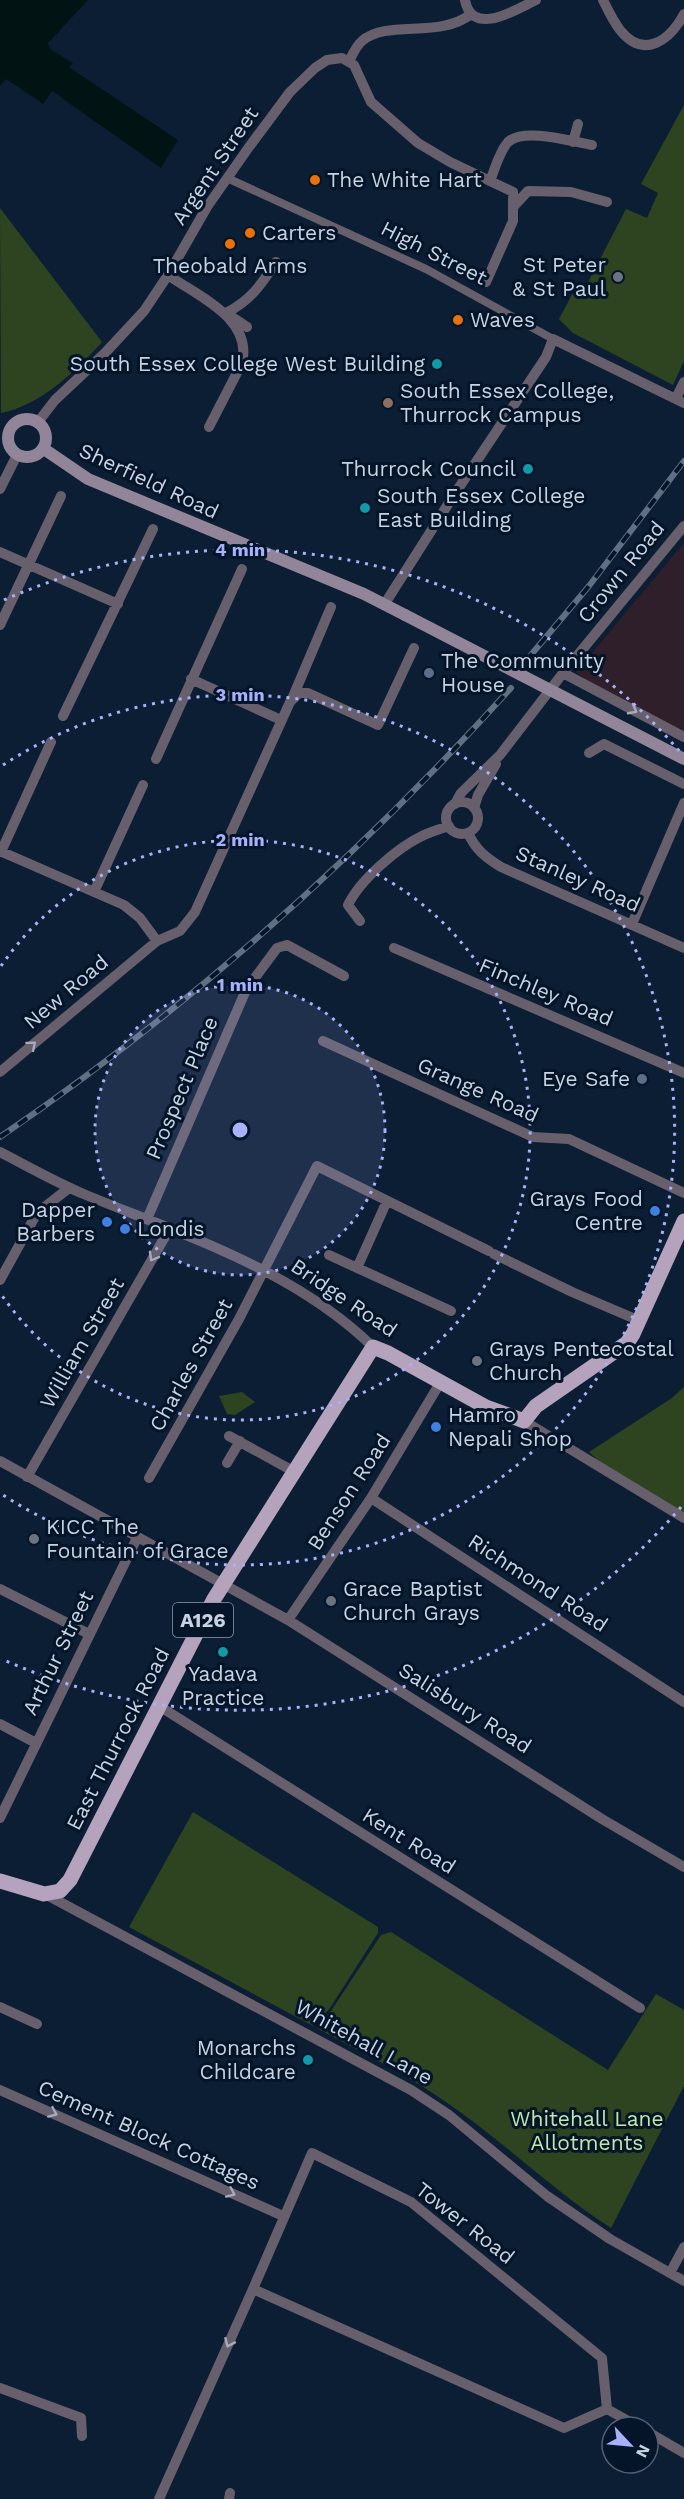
<svg xmlns="http://www.w3.org/2000/svg" width="684" height="2499" viewBox="0 0 684 2499" font-family="'Work Sans',sans-serif">
  <rect width="100%" height="100%" fill="#0c1e34"/>
  <!-- commercial -->
  <path fill="#2e1f2a" d="M684 543V733L590 683 576 672Z"/>
  <!-- green -->
  <path fill="#2e4420" d="M684 105V361L673 385 573 333 559 319 574 291 583 292 626 209 647 218 658 193 641 184Z
    M0 208 102 342C75 372 41 405 1 413Z
    M684 1387V1513L611 1472 589 1452 672 1398Z
    M242 1392 255 1402 235 1415 227 1414 219 1396Z
    M193 1812 378 1927V1933L330 2008 313 2026 129 1927Z
    M391 1932 608 2070 656 1994 684 2010V2086L611 2228C551 2189 500 2138 440 2098 401 2071 358 2051 317 2028L331 2011 381 1935Z"/>
  <!-- water -->
  <path fill="#021314" d="M0 0H88L48 43 50 49 73 63 69 67 178 140 161 168 52 91 43 104 6 79 0 86Z"/>
  <g fill="none" stroke-linecap="round" stroke-linejoin="round">
    <!-- pedestrian -->
    <path stroke="#685f6c" stroke-width="8" d="M227 178 426 269 553 339"/>
    <!-- minor -->
    <path stroke="#685f6c" stroke-width="10" d="M465 0C472 38 517 9 536 0
      M603 0C608 10 613 21 620 30 644 60 670 40 684 14
      M349 61C353 54 356 46 362 41 387 19 440 39 471 14
      M573 142 578 124
      M490 181C495 169 499 152 508 142 524 127 573 142 592 145
      M514 206 528 191 571 192 607 202
      M168 275C197 296 253 318 242 363L209 427
      M247 327 226 313C251 300 261 285 276 262
      M676 398 684 382
      M38 422 55 400 105 353 144 311 168 275 207 207 249 147 290 92 315 68 327 60 342 58 354 65 371 102 418 143 450 162 513 192V221L486 282
      M0 489 17 455
      M0 552 118 604
      M384 605 452 498 546 357 553 339 684 403
      M0 625 61 496
      M563 673 684 737
      M191 679 281 720
      M292 699 331 607
      M63 716 153 529
      M589 753 604 744 684 784
      M156 759 242 569
      M446 818a16 16 0 1 1 32 0a16 16 0 1 1-32 0Z
      M455 804 461 793 500 755 563 673 684 526
      M474 808 478 795 496 764
      M468 833C476 850 485 857 501 867L684 948
      M0 851 124 905 140 918 157 941
      M1 852 51 742
      M94 892 143 785
      M360 921 348 905C360 880 397 848 422 836 430 832 440 829 449 826
      M632 924 684 803
      M394 948 684 1073
      M323 1041 533 1137 569 1139 684 1193
      M0 1072 157 941 180 931 195 912 290 702 299 693H308L378 725 414 648
      M0 1152C29 1167 57 1183 86 1195 186 1236 294 1270 373 1347
      M147 1219 246 990 277 948 287 945 344 976
      M494 1254 572 1292 640 1321
      M329 1255 451 1311
      M357 1268 387 1201
      M0 1280 37 1213 69 1188
      M524 1421 684 1518
      M229 1436 293 1471
      M0 1461 288 1620 602 1819 684 1867
      M227 1463 240 1441
      M27 1477 170 1228
      M149 1478 239 1319 317 1166 489 1251
      M371 1498 684 1702
      M0 1589 89 1634
      M288 1620 371 1498 440 1383
      M159 1706 640 2008
      M0 1724 36 1743
      M0 1818 137 1538
      M45 1894 411 2090 449 2115 547 2196 610 2239 684 2281
      M0 2007 37 2024
      M0 2090 283 2216
      M312 2153 411 2202 602 2358 607 2409 564 2428 253 2289Z
      M670 2273 684 2247
      M0 2388 81 2418 82 2436
      M607 2409 639 2427
      M648 2432 684 2453
      M159 2499 253 2289
      M229 2499 230 2493"/>
    <!-- secondary -->
    <path stroke="#938599" stroke-width="12" d="M8 438a19 19 0 1 1 38 0a19 19 0 1 1-38 0Z
      M44 449 88 479 364 594 405 615"/>
    <!-- primary -->
    <path stroke="#b5a2bc" stroke-width="15" d="M0 1881 44 1894 60 1891 70 1880 214 1599 373 1347 388 1353 486 1407 524 1421 536 1406 627 1343 633 1334 684 1221"/>
    <!-- rail casing -->
    <g stroke="#607083" stroke-width="6">
      <path id="rail" d="M525 662 589 586 684 461
        M0 1137C188 1009 358 857 511 688"/>
    </g>
    <!-- rail -->
    <use href="#rail" stroke="#04152a" stroke-width="4" stroke-dasharray="11" stroke-linecap="butt"/>
    <!-- secondary-bridge -->
    <path stroke="#938599" stroke-width="12" d="M405 615 684 759"/>
  </g>
  <!-- one-way arrows -->
  <defs><path id="oneway-chevron" d="M-2-3.5L2.5 0L-2 3.5" fill="none" stroke-width="1.6" stroke-linecap="round" stroke-linejoin="round" transform="scale(1.5)"/></defs>
  <g stroke="#a6aab9">
    <use href="#oneway-chevron" transform="translate(633 710) rotate(28)"/>
    <use href="#oneway-chevron" transform="translate(32 1045) rotate(-40)"/>
    <use href="#oneway-chevron" transform="translate(153 1257) rotate(120)"/>
    <use href="#oneway-chevron" transform="translate(53 2113) rotate(24)"/>
    <use href="#oneway-chevron" transform="translate(231 2193) rotate(24)"/>
    <use href="#oneway-chevron" transform="translate(229 2343) rotate(114)"/>
  </g>
  <!-- distance rings -->
  <circle cx="240" cy="1130" r="145" fill="#a7b1fc" fill-opacity=".12"/>
  <g fill="none" stroke="#a7b1fc" stroke-width="3" stroke-dasharray="3 6">
    <circle cx="240" cy="1130" r="145"/>
    <path d="M1 966A290 290 0 1 1 1 1294"/>
    <path d="M3 765A435 435 0 1 1 3 1495"/>
    <path d="M681 1507A580 580 0 0 1 4 1660M4 600A580 580 0 0 1 681 753"/>
  </g>
  <!-- markers -->
  <g fill="#e8710a" stroke="#04152a" stroke-width="2">
    <circle cx="315" cy="180" r="6"/>
    <circle cx="250" cy="233" r="6"/>
    <circle cx="230" cy="244" r="6"/>
    <circle cx="458" cy="320" r="6"/>
  </g>
  <g fill="#6b7280" stroke="#04152a" stroke-width="2">
    <circle cx="618" cy="277" r="6"/>
    <circle cx="477" cy="1361" r="6"/>
    <circle cx="34" cy="1539" r="6"/>
    <circle cx="331" cy="1601" r="6"/>
  </g>
  <g fill="#0f9aa8" stroke="#04152a" stroke-width="2">
    <circle cx="437" cy="364" r="6"/>
    <circle cx="528" cy="469" r="6"/>
    <circle cx="365" cy="508" r="6"/>
    <circle cx="223" cy="1652" r="6"/>
    <circle cx="308" cy="2060" r="6"/>
  </g>
  <circle fill="#8d6e63" stroke="#04152a" stroke-width="2" cx="388" cy="403" r="6"/>
  <g fill="#5c6f8a" stroke="#04152a" stroke-width="2">
    <circle cx="429" cy="673" r="6"/>
    <circle cx="642" cy="1079" r="6"/>
  </g>
  <g fill="#3f7fe0" stroke="#04152a" stroke-width="2">
    <circle cx="655" cy="1211" r="6"/>
    <circle cx="107" cy="1222" r="6"/>
    <circle cx="125" cy="1229" r="6"/>
    <circle cx="436" cy="1427" r="6"/>
  </g>
  <g text-anchor="middle" stroke-width="6" stroke-linejoin="round" paint-order="stroke">
    <!-- shield labels -->
    <rect fill="#04152a" stroke="#8c9aab" stroke-width="1.5" x="173" y="1603" width="60" height="34" rx="4.5"/>
    <g font-size="20" font-weight="bold" fill="#c7d3e2">
      <text x="203" y="1627">A126</text>
    </g>
    <!-- street labels -->
    <g font-size="21" fill="#c7d3e2" stroke="#04152a">
      <text transform="translate(215 166) rotate(-56)" y="7">Argent Street</text>
      <text transform="translate(434 253) rotate(27)" y="7">High Street</text>
      <text transform="translate(149 481) rotate(25)" y="7">Sherfield Road</text>
      <text transform="translate(621 572) rotate(-51)" y="7">Crown Road</text>
      <text transform="translate(578 879) rotate(24)" y="7">Stanley Road</text>
      <text transform="translate(66 992) rotate(-40)" y="7">New Road</text>
      <text transform="translate(546 992) rotate(23)" y="7">Finchley Road</text>
      <text transform="translate(182 1088) rotate(-67)" y="7">Prospect Place</text>
      <text transform="translate(478 1090) rotate(24)" y="7">Grange Road</text>
      <text transform="translate(344 1298) rotate(34)" y="7">Bridge Road</text>
      <text transform="translate(82 1343) rotate(-60)" y="7">William Street</text>
      <text transform="translate(191 1365) rotate(-61)" y="7">Charles Street</text>
      <text transform="translate(349 1492) rotate(-57)" y="7">Benson Road</text>
      <text transform="translate(538 1583) rotate(33)" y="7">Richmond Road</text>
      <text transform="translate(58 1653) rotate(-64)" y="7">Arthur Street</text>
      <text transform="translate(465 1708) rotate(32)" y="7">Salisbury Road</text>
      <text transform="translate(118 1739) rotate(-63)" y="7">East Thurrock Road</text>
      <text transform="translate(409 1841) rotate(32)" y="7">Kent Road</text>
      <text transform="translate(364 2042) rotate(29)" y="7">Whitehall Lane</text>
      <text transform="translate(149 2135) rotate(24)" y="7">Cement Block Cottages</text>
      <text transform="translate(465 2223) rotate(38)" y="7">Tower Road</text>
    </g>
    <!-- poi labels -->
    <g font-size="21" fill="#c7d3e2" stroke="#04152a" text-anchor="start">
      <text x="327" y="187">The White Hart</text>
      <text x="262" y="240">Carters</text>
      <text x="606" y="272" text-anchor="end">St Peter<tspan x="606" dy="24">&amp; St Paul</tspan></text>
      <text x="230" y="273" text-anchor="middle">Theobald Arms</text>
      <text x="470" y="327">Waves</text>
      <text x="425" y="371" text-anchor="end">South Essex College West Building</text>
      <text x="400" y="398">South Essex College,<tspan x="400" dy="24">Thurrock Campus</tspan></text>
      <text x="516" y="476" text-anchor="end">Thurrock Council</text>
      <text x="377" y="503">South Essex College<tspan x="377" dy="24">East Building</tspan></text>
      <text x="441" y="668">The Community<tspan x="441" dy="24">House</tspan></text>
      <text x="630" y="1086" text-anchor="end">Eye Safe</text>
      <text x="643" y="1206" text-anchor="end">Grays Food<tspan x="643" dy="24">Centre</tspan></text>
      <text x="95" y="1217" text-anchor="end">Dapper<tspan x="95" dy="24">Barbers</tspan></text>
      <text x="137" y="1236">Londis</text>
      <text x="489" y="1356">Grays Pentecostal<tspan x="489" dy="24">Church</tspan></text>
      <text x="448" y="1422">Hamro<tspan x="448" dy="24">Nepali Shop</tspan></text>
      <text x="46" y="1534">KICC The<tspan x="46" dy="24">Fountain of Grace</tspan></text>
      <text x="343" y="1596">Grace Baptist<tspan x="343" dy="24">Church Grays</tspan></text>
      <text x="223" y="1681" text-anchor="middle">Yadava<tspan x="223" dy="24">Practice</tspan></text>
      <text x="296" y="2055" text-anchor="end">Monarchs<tspan x="296" dy="24">Childcare</tspan></text>
    </g>
    <!-- park labels -->
    <g font-size="21" fill="#c0e8a8" stroke="#04152a">
      <text x="587" y="2126">Whitehall Lane<tspan x="587" dy="24">Allotments</tspan></text>
    </g>
  </g>
  <circle cx="240" cy="1130" r="9" fill="#a7b1fc" stroke="#04152a" stroke-width="3"/>
  <g font-size="18" text-anchor="middle" font-weight="bold" fill="#a7b1fc" stroke="#04152a" stroke-width="6" stroke-linejoin="round" paint-order="stroke">
    <text x="240" y="556">4 min</text>
    <text x="240" y="701">3 min</text>
    <text x="240" y="846">2 min</text>
    <text x="240" y="991">1 min</text>
  </g>
  <!-- north arrow -->
  <g transform="translate(630 2445) rotate(116)"><circle r="28" fill="#04152a" stroke="#526174" stroke-width="1.5"/>
  <path d="M0-4.5L10 22L0 15L-10 22Z" fill="#a7b1fc"/>
  <text y="-9" font-size="16" font-weight="bold" text-anchor="middle" fill="#c7d3e2">N</text>
  </g>
</svg>
